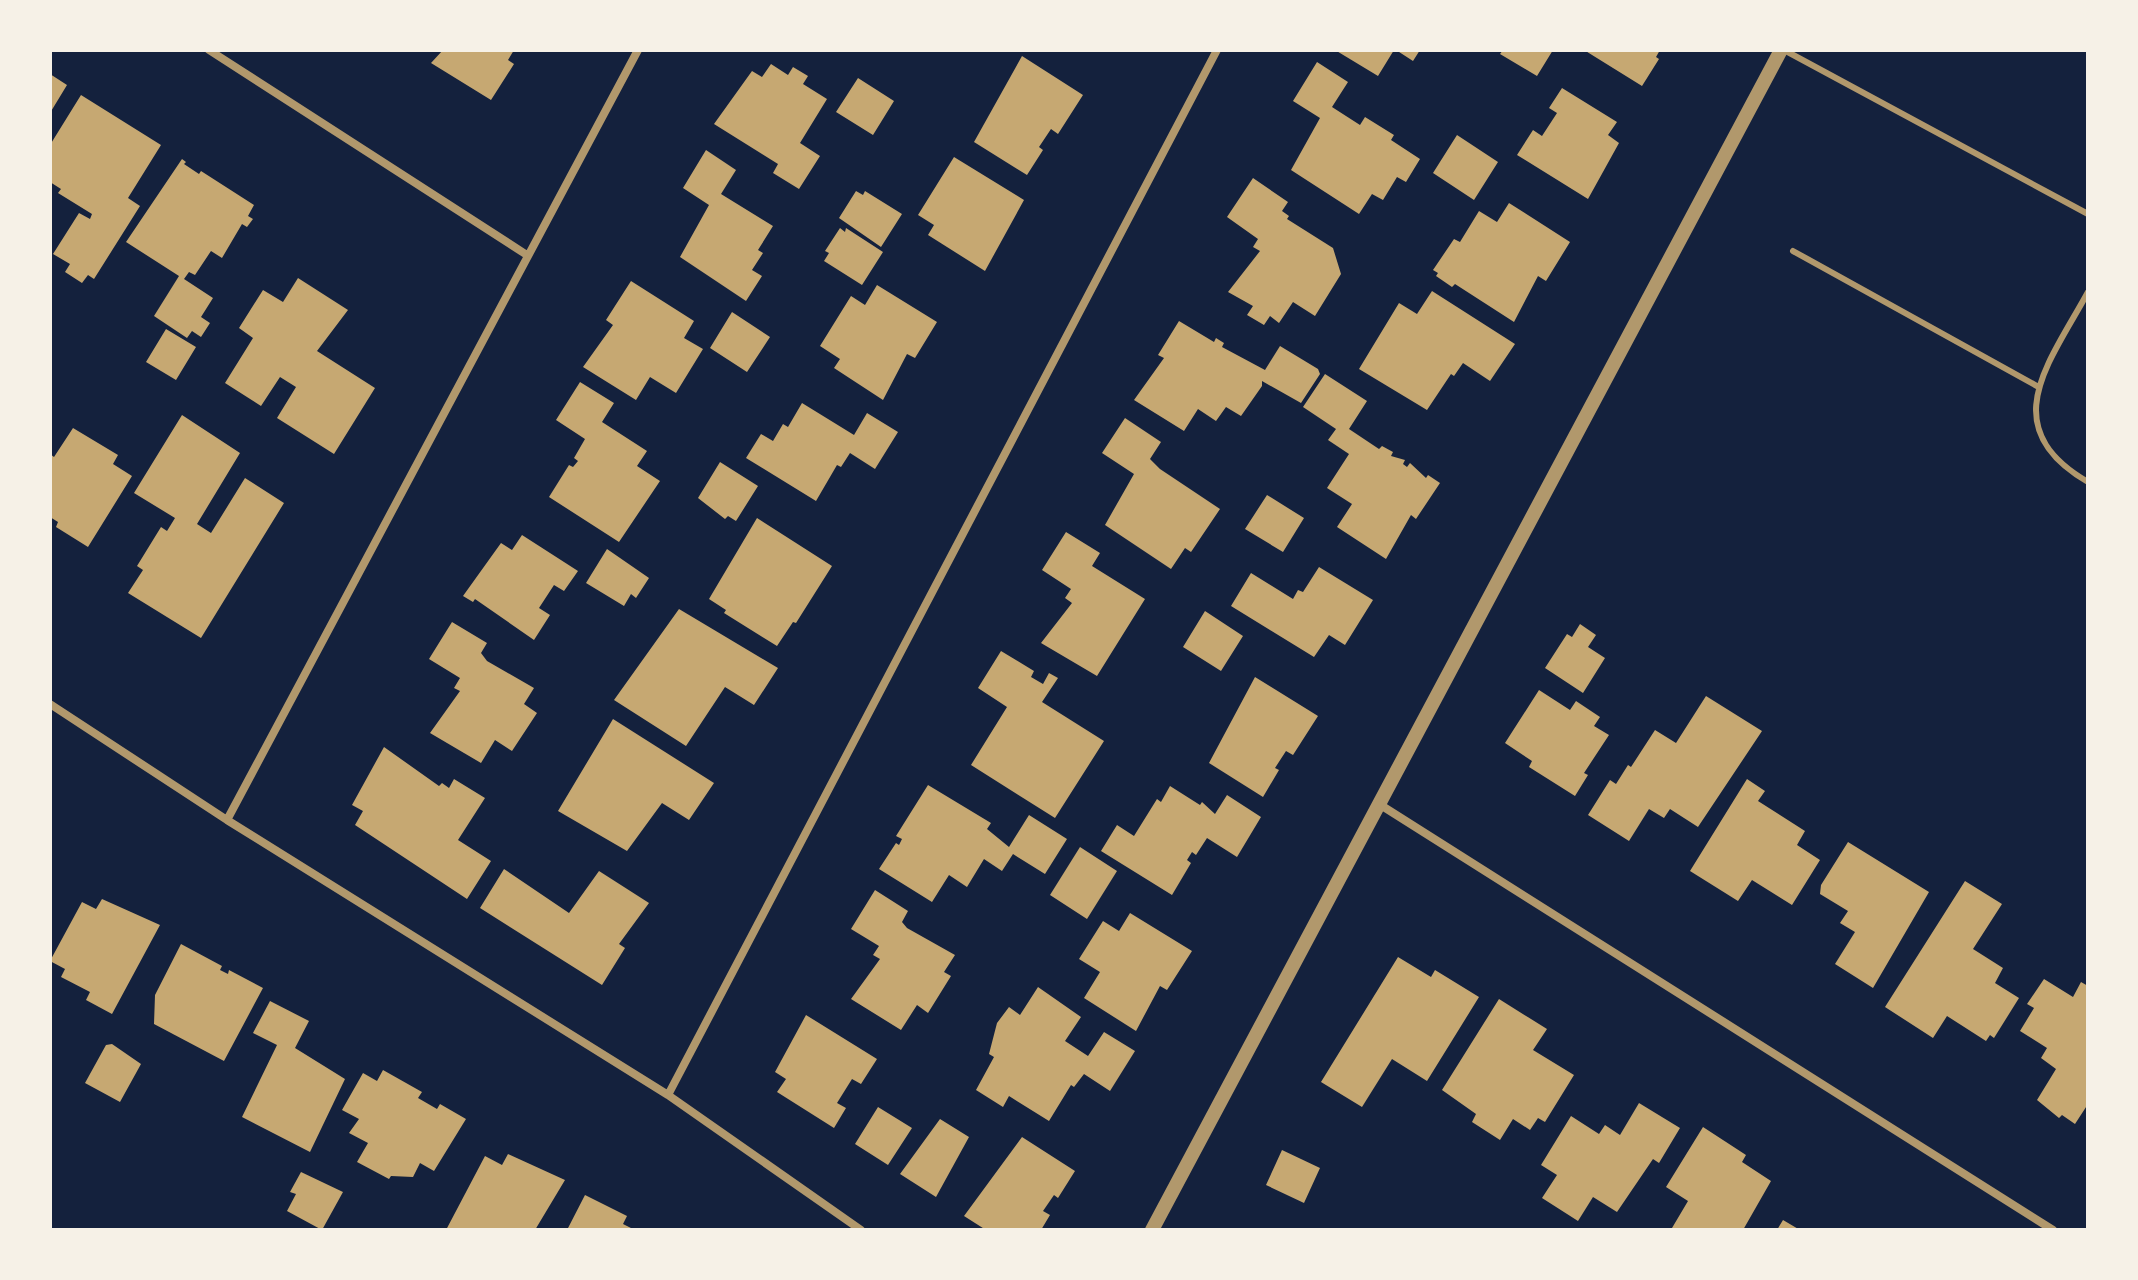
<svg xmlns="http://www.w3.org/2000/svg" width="2138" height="1280" viewBox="0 0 2138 1280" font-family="'Exo 2',sans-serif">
  <rect width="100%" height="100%" fill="#14213d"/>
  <!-- building -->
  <path fill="#c6a872" d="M443 50H514L508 60 514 64 491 100 431 63Z
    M1335 50H1394L1378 76Z
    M1396 50H1420L1413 61Z
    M1503 50H1553L1537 76 1500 54Z
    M1584 50H1660L1656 57 1659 59 1642 86Z
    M1022 56 1083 95 1058 134 1051 129 1039 147 1043 150 1027 175 974 142Z
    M1317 62 1348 82 1332 107 1360 125 1365 117 1394 135 1391 140 1420 159 1406 182 1397 177 1383 200 1372 194 1359 214 1291 170 1320 118 1293 101Z
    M771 64 788 75 793 67 808 76 803 84 827 99 800 143 820 156 799 189 773 173 778 164 714 124 752 71 762 77Z
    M50 74 67 85 50 113Z
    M858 78 894 101 873 135 836 112Z
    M1562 88 1617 122 1608 135 1619 143 1588 199 1517 155 1533 130 1542 136 1557 113 1549 108Z
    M81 95 161 145 128 198 140 206 94 279 88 275 82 283 65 272 70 264 53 254 79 213 90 219 92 214 58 193 61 189 50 182V145Z
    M1457 135 1498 162 1474 200 1433 173Z
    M706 150 736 170 721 194 773 226 758 250 763 253 752 270 762 276 746 301 680 257 709 205 683 188Z
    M954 157 1024 200 985 271 928 235 934 225 918 215Z
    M182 159 186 162 184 164 199 174 201 171 254 205 248 216 253 219 247 227 242 224 222 258 211 251 195 275 189 272 184 279 213 298 201 317 210 323 201 337 192 331 187 338 154 316 179 276 126 242Z
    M1253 178 1288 202 1282 211 1289 216 1287 219 1333 248 1341 274 1315 316 1293 302 1279 323 1270 316 1264 325 1247 315 1253 306 1228 292 1260 251 1253 247 1258 239 1227 217Z
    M856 191 863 195 865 191 902 214 881 247 839 218Z
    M1509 203 1570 242 1546 281 1538 276 1514 322 1455 284 1452 287 1436 276 1438 273 1433 270 1454 239 1460 242 1479 211 1497 222Z
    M840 228 845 232 846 228 883 252 862 285 824 261 829 253 825 251Z
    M298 278 348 310 317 351 375 388 334 454 277 418 296 387 280 377 261 406 225 383 253 338 239 328 263 290 283 302Z
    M631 281 694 321 684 338 703 349 676 393 650 377 636 400 583 367 613 325 606 320Z
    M877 285 937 322 915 358 907 354 883 400 834 368 840 359 820 346 851 296 865 305Z
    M1432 291 1515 344 1490 381 1463 363 1454 376 1451 374 1427 410 1359 369 1399 303 1417 314Z
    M732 312 770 337 747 372 710 348Z
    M1179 321 1214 342 1216 338 1224 343 1222 347 1265 370 1280 346 1318 369 1320 374 1301 403 1262 381V386L1241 416 1226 407 1216 421 1198 409 1184 431 1134 400 1164 358 1158 355Z
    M166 329 196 347 176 380 146 362Z
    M1325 374 1367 401 1349 429 1379 449 1382 446 1393 452 1391 456 1405 460 1403 464 1407 467 1410 463 1426 478 1428 475 1440 483 1416 519 1411 515 1386 559 1337 527 1352 504 1327 488 1349 454 1328 440 1336 429 1303 407Z
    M580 382 614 403 602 422 647 451 637 466 660 481 619 542 549 497 569 465 573 467 578 461 574 458 585 439 556 420Z
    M802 403 854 435 867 413 898 432 875 469 850 453 841 467 837 465 816 501 746 458 761 434 773 441 783 424 788 427Z
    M182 415 240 453 197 524 211 533 245 478 284 503 201 638 128 593 143 570 137 566 161 527 167 531 175 518 134 493Z
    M1125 418 1161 442 1150 459 1160 469 1220 509 1191 552 1185 548 1171 569 1105 525 1134 474 1102 453Z
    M73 428 118 455 113 464 132 476 88 547 56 527 58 522 50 517V454L54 457Z
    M720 462 758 486 736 521 728 516 725 519 698 498Z
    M1267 495 1304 518 1283 552 1245 529Z
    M757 518 832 566 796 623 793 622 777 646 724 613 726 610 709 599Z
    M1066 532 1100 553 1092 566 1145 599 1097 676 1041 643 1072 603 1065 598 1071 589 1042 570Z
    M522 535 578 571 564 591 554 585 539 608 550 615 534 640 475 599 473 602 463 596 501 543 512 550Z
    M607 549 649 578 636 598 631 594 624 606 586 583Z
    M1319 567 1373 600 1345 645 1329 635 1314 657 1231 606 1251 573 1293 599 1298 590 1303 592Z
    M679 609 778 668 754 705 725 687 686 746 614 700Z
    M1205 611 1243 636 1221 671 1183 647Z
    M452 622 487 643 481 653 487 661 534 688 524 704 537 713 512 751 495 740 481 763 430 733 460 691 454 688 460 678 429 659Z
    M1580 624 1596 635 1588 647 1605 658 1583 693 1545 668 1567 634 1572 637Z
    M1001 651 1034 671 1031 677 1043 684 1049 673 1058 678 1042 702 1104 741 1055 818 971 765 1007 707 978 688Z
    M1255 677 1318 716 1293 755 1286 751 1275 768 1279 770 1263 797 1209 763Z
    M1539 690 1570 710 1576 701 1600 717 1594 726 1609 735 1584 773 1588 775 1575 796 1529 767 1532 761 1505 743Z
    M1706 696 1762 731 1698 827 1670 809 1664 818 1649 809 1629 841 1588 815 1610 780 1616 784 1628 765 1631 767 1655 730 1676 743Z
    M613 719 714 783 689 820 662 803 627 851 558 811Z
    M384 747 439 786 442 783 449 788 454 779 485 798 458 840 491 861 467 899 355 825 363 811 352 805Z
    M1747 779 1765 791 1758 801 1805 831 1797 845 1820 860 1792 905 1752 880 1738 901 1690 871Z
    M928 785 991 823 987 829 1009 847 1029 815 1067 839 1045 874 1013 854 1002 871 984 859 967 887 949 875 932 902 879 869 896 843 899 845 902 839 896 836Z
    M1170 786 1200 805 1202 802 1215 814 1227 795 1261 817 1237 857 1207 838 1196 855 1192 852 1187 860 1191 863 1172 895 1101 851 1117 825 1134 836 1157 799 1161 802Z
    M1848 842 1929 892 1873 988 1835 964 1855 932 1840 923 1848 911 1820 894 1821 885Z
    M1080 847 1117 871 1087 919 1050 895Z
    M504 869 569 913 599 871 649 903 619 944 625 948 602 985 480 908Z
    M1965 881 2002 904 1973 949 2003 968 1995 983 2019 998 1994 1038 1990 1035 1986 1041 1947 1016 1933 1038 1885 1007Z
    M875 890 908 911 902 922 907 928 955 955 944 972 951 976 928 1013 917 1005 901 1030 851 999 880 959 873 955 879 946 851 929Z
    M102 899 160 925 112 1014 86 1000 90 992 61 977 65 969 50 961 82 902 96 909Z
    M1130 913 1192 951 1167 990 1160 986 1136 1031 1084 998 1100 972 1079 959 1103 921 1119 931Z
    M181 944 222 966 220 970 228 974 229 970 263 988 224 1061 154 1024 155 995Z
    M1398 957 1431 977 1435 970 1479 997 1427 1081 1392 1059 1362 1107 1321 1082Z
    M2044 979 2073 997 2081 982 2088 986V1104L2075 1124 2062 1115 2059 1118 2037 1100 2056 1069 2041 1058 2047 1048 2020 1031 2034 1008 2027 1004Z
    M1038 987 1081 1017 1065 1041 1088 1056 1104 1032 1135 1051 1110 1091 1084 1074 1074 1087 1071 1085 1049 1121 1009 1096 1003 1107 976 1090 994 1057 989 1054 997 1023 1009 1007 1020 1015Z
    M1499 999 1547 1029 1533 1050 1574 1075 1545 1122 1538 1118 1530 1130 1513 1119 1500 1140 1472 1122 1476 1114 1442 1090Z
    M270 1001 309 1021 295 1048 345 1079 310 1152 242 1117 277 1045 253 1033Z
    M806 1015 877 1059 861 1084 852 1079 837 1103 846 1108 834 1128 777 1092 786 1079 775 1072Z
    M112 1044 141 1064 120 1102 85 1083 106 1045Z
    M383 1070 422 1092 418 1098 437 1109 440 1104 466 1119 434 1171 420 1163 413 1177 391 1176 389 1179 357 1162 368 1143 349 1133 359 1119 342 1110 363 1073 377 1081Z
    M1639 1103 1680 1128 1659 1163 1653 1159 1617 1212 1593 1197 1578 1221 1542 1198 1557 1175 1541 1165 1571 1116 1599 1134 1605 1125 1620 1135Z
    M878 1107 912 1128 888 1165 855 1144Z
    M940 1119 969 1137 936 1197 900 1174Z
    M1703 1127 1746 1155 1742 1162 1771 1181 1743 1230 1672 1228 1688 1201 1666 1187Z
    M1022 1137 1075 1171 1058 1198 1054 1195 1043 1211 1050 1215 1041 1230H986L964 1216Z
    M1282 1150 1320 1168 1304 1203 1266 1185Z
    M508 1154 565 1180 535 1230H446L485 1156 502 1165Z
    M301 1172 343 1192 322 1230 287 1211 296 1194 290 1192Z
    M585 1195 627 1216 623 1224 635 1230H567Z
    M1783 1220 1800 1230H1777Z"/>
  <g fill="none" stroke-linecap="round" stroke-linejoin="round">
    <!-- service -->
    <path stroke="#b1986c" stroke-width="6" d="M1784 50 2088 214
      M1793 251 2037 386
      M2088 292C2050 362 1993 427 2088 482"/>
    <!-- minor -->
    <path stroke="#b1986c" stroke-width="8" d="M209 50 527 255
      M50 704 227 820 668 1095 861 1230
      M1379 804 2053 1230
      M227 820 638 50
      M668 1095 1217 50"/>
    <!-- tertiary -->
    <path stroke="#b1986c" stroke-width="14" d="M1152 1230 1781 50"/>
  </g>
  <!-- border -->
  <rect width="2138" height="1280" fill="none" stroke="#f6f1e7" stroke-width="104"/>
</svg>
